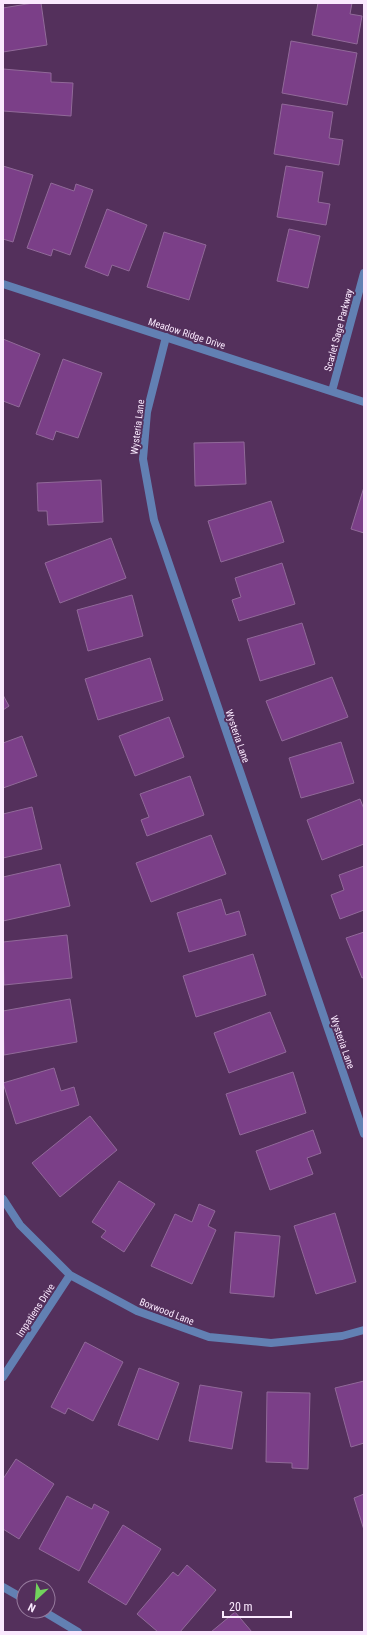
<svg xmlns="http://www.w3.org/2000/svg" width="367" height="1635" viewBox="0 0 367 1635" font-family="'Roboto Condensed',sans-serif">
  <rect width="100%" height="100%" fill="#54305c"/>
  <!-- building -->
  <path fill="#7b3f88" stroke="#916999" d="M33 3H41L47 45 3 52V8Z
    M318 3H352L350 14 362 16 357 44 312 35Z
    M291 41 357 53 347 105 282 93Z
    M3 69 51 73V82L73 83 71 116 3 111Z
    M282 104 333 112 329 138 343 140 339 165 274 154Z
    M3 166 33 175 13 242 3 239Z
    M286 166 323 172 318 202 330 204 326 225 277 217Z
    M51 183 74 191 76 184 93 190 70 255 53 249 51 256 27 248Z
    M107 209 147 225 129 271 112 265 108 276 85 267Z
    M289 229 320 236 308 288 277 281Z
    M164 232 206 245 189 300 147 287Z
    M3 339 40 354 19 407 3 401Z
    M63 359 102 373 78 438 56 431 53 440 36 434Z
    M244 442 246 484 195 486 194 443Z
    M101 480 103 522 48 525 47 511H38L37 483Z
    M364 487V533L351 529Z
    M271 501 284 542 221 562 208 521Z
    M111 538 126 578 60 603 45 563Z
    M282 563 295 604 239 621 232 600 241 597 235 578Z
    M132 595 143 636 88 651 77 610Z
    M302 623 315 664 260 681 247 639Z
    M150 658 163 700 98 720 85 679Z
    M332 677 348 717 282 741 266 701Z
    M3 695 9 706 3 710Z
    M169 717 184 757 135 776 119 736Z
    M22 736 37 776 3 788V743Z
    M341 742 354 783 301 798 289 758Z
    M190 776 204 815 147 836 141 820 149 817 140 794Z
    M360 799 364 809V844L322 860 307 820Z
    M32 807 42 849 3 858V814Z
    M211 835 226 874 151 902 136 863Z
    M60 864 70 906 3 921V877Z
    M364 866V910L340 919 331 895 344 890 339 875Z
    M221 899 226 915 239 911 246 935 189 952 177 913Z
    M364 932V977L362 978 346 938Z
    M67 935 72 978 4 985 3 942Z
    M253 954 266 995 196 1017 183 976Z
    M70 999 77 1042 4 1055 3 1011Z
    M270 1012 286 1052 229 1073 214 1033Z
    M54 1068 61 1091 74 1087 79 1105 16 1124 3 1083Z
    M293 1072 306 1113 240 1135 226 1094Z
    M90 1116 117 1150 60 1197 32 1163Z
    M313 1130 321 1153 307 1158 313 1174 270 1190 256 1151Z
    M119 1181 155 1204 124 1252 101 1237 106 1231 92 1222Z
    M199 1204 215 1211 208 1226 216 1230 192 1284 151 1266 175 1214 192 1222Z
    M335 1213 356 1282 316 1294 294 1226Z
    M235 1232 280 1236 274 1297 230 1293Z
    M85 1342 123 1362 93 1421 68 1408 65 1414 51 1407Z
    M139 1368 179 1383 158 1440 118 1425Z
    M364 1381V1443L351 1447 335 1388Z
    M200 1385 242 1392 232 1449 189 1441Z
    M267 1392 310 1393 308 1469 292 1468V1463L266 1462Z
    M16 1459 54 1484 19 1539 3 1529V1479Z
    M364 1494V1530L354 1498Z
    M67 1496 92 1509 94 1504 109 1512 79 1571 39 1549Z
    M123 1525 161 1549 126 1605 88 1582Z
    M187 1565 216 1590 180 1632H158L137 1614 173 1572 178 1576Z
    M235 1612 252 1632H211Z"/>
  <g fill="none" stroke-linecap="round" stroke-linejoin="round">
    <!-- street -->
    <path stroke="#6280b3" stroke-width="8" d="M3 284 364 402
      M166 337 147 412 143 459 154 520 364 1134
      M332 391 364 273
      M3 1199 20 1225 70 1275 137 1311 209 1337 271 1343 342 1336 364 1330
      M3 1377 70 1275
      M3 1587 24 1599
      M43 1611 78 1632"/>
  </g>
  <g text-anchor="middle" stroke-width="4" stroke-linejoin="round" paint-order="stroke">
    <!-- street labels -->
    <g font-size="10" fill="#fae9fe" stroke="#54305c">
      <text transform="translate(338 330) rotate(-75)" y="4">Scarlet Sage Parkway</text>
      <text transform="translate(187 333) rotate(18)" y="4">Meadow Ridge Drive</text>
      <text transform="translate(137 427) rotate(-83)" y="4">Wysteria Lane</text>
      <text transform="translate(238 736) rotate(71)" y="4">Wysteria Lane</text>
      <text transform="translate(343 1042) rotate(71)" y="4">Wysteria Lane</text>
      <text transform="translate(35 1310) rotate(-57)" y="4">Impatiens Drive</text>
      <text transform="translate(167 1311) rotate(21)" y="4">Boxwood Lane</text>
    </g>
  </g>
  <!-- border -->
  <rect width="367" height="1635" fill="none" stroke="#fae9fe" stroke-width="8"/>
  <!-- north arrow -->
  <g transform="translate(36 1599) rotate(206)"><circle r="19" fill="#54305c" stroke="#967a9d"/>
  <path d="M0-3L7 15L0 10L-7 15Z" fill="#72d25d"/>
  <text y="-6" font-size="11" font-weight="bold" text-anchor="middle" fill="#fae9fe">N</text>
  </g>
  <!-- scale -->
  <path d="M223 1611v6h68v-6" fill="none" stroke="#fae9fe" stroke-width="2"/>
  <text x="229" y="1611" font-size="12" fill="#fae9fe" stroke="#54305c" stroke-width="3" paint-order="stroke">20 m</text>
</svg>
